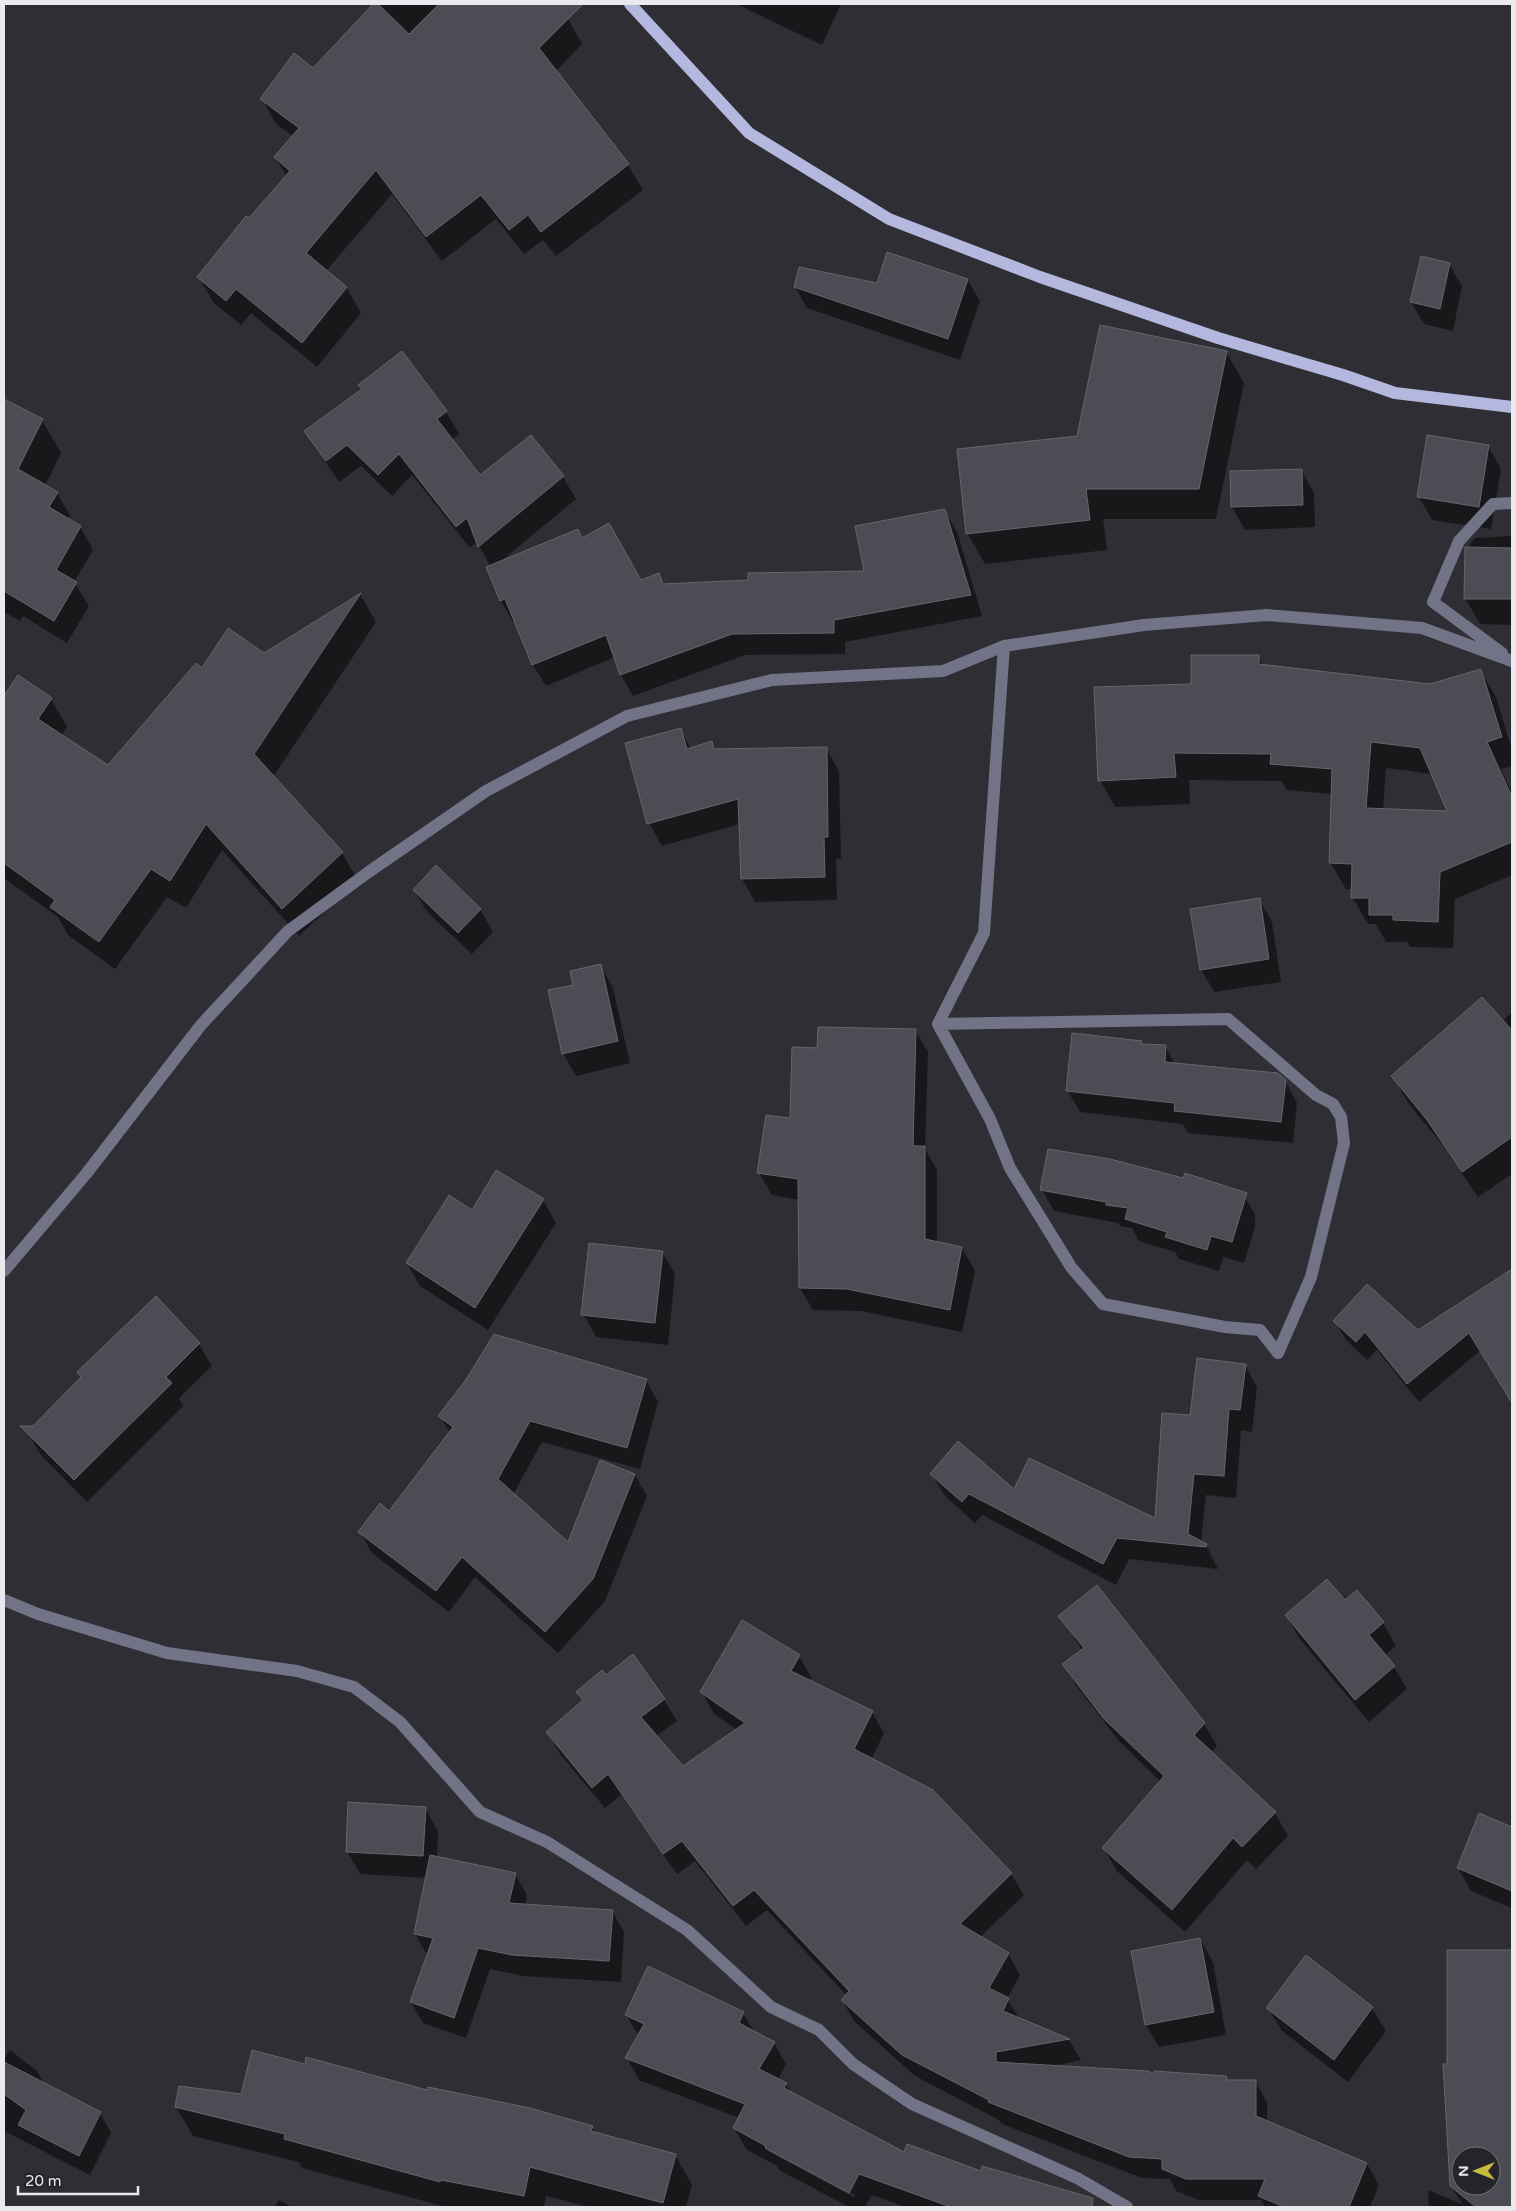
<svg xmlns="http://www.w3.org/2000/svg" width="1516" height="2211" viewBox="0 0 1516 2211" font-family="'Varela Round',sans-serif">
  <rect width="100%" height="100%" fill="#2e2e34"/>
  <!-- shadow -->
  <path fill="#0007" fill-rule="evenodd" d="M375 4H553L568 19 582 44 556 71 628 165 643 190 556 256 543 240 524 254 496 219 442 261 392 194 326 271 346 287 361 313 317 367 251 313 241 325 213 302 199 277 287 177 275 157 293 136 276 124 262 99 313 69Z
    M736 4H841L822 45Z
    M888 254 968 280 980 301 960 360 807 308 795 287 878 284Z
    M1449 264 1462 286 1453 331 1424 324 1411 302Z
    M1226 352 1244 383 1216 519H1103L1107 550 985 564 968 534 1078 437Z
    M402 353 446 412 459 434 451 440 480 476 563 477 576 499 500 562 583 539 641 582 659 575 665 585 749 581 865 573 945 511 957 532 982 616 845 642V654L745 655 633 696 621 675 615 657 546 686 533 665 515 621 513 622 501 601 487 568 490 566 477 542 470 548 412 475 392 496 361 466 339 482 306 432 363 390Z
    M4 401 42 420 61 453 45 486 57 493 70 515 68 519 80 527 93 550 74 582 89 606 67 643 23 616 20 621 4 612V508L7 502 4 500Z
    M1488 446 1501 469 1491 529 1432 520 1419 497Z
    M1301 470 1314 493 1315 527 1245 530 1232 507Z
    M1512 536V625L1480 624 1465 598 1466 549 1475 538Z
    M360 594 376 622 273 777 342 853 358 881 299 936 222 850 186 908 167 897 115 969 68 935 58 917 4 878V698L18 676 51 699 67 727 61 736 108 767 202 670 264 654Z
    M1258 657 1263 665 1430 685 1480 670 1496 697 1512 750V766L1501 769 1512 793V875L1455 899 1453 948 1410 947 1407 942H1386L1376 924H1368L1353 898V889H1346L1330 862 1332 794 1287 790 1281 781 1189 780 1190 804 1115 807 1100 780 1192 685ZM1386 768 1432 774 1449 813 1383 810Z
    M680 729 691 749 711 743 716 750 826 748 839 771 841 859H836L837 900 755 902 742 879 740 824 662 846 649 823Z
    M414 890 480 909 493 932 472 954 428 913Z
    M1259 899 1272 922 1281 982 1214 992 1201 969Z
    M600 965 613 988 630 1063 576 1076 563 1053 575 986Z
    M1512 1012V1174L1478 1197 1444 1147 1408 1103 1393 1076 1503 1021Z
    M915 1030 928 1052 925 1149 937 1170V1243L962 1248 975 1271 962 1332 861 1311 813 1310 800 1288V1200L772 1195 759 1173 791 1120 818 1049Z
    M1141 1042 1143 1045 1165 1046 1175 1064 1285 1080 1297 1103 1293 1143 1188 1133 1183 1124 1080 1112 1067 1090Z
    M1042 1190 1242 1192 1255 1214V1227L1244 1263 1223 1257 1219 1271 1179 1259 1175 1252 1139 1241 1132 1228 1120 1226 1118 1223 1054 1211Z
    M543 1200 556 1223 488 1330 420 1286 407 1263 472 1212Z
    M662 1252 675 1274 668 1345 596 1337 583 1314Z
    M1512 1270V1402L1480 1351 1419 1402 1377 1350 1367 1360 1346 1340 1335 1321 1418 1331Z
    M156 1298 199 1344 212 1366 179 1398 183 1406 87 1502 41 1455 28 1433Z
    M1245 1365 1257 1387 1252 1432 1241 1430 1236 1498 1206 1495 1201 1542 1206 1545 1218 1569 1129 1559 1116 1585 982 1515 975 1523 945 1496 932 1475 1156 1520Z
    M646 1380 658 1402 640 1469 542 1442 513 1495 568 1545 635 1475 647 1496 605 1601 558 1653 475 1577 449 1612 372 1553 360 1532 390 1512 450 1433 440 1416Z
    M1357 1592 1383 1623 1396 1646 1385 1655 1394 1667 1407 1689 1369 1722 1299 1638 1286 1615 1345 1602Z
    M1060 1616 1204 1724 1217 1746 1211 1753 1275 1813 1288 1836 1256 1869 1247 1860 1185 1932 1117 1871 1104 1849 1161 1782 1119 1741 1077 1687 1064 1665 1082 1650Z
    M633 1656 664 1700 677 1721 656 1736 683 1768 737 1730 714 1714 702 1692 799 1656 811 1677 809 1681 872 1712 884 1733 871 1760 932 1791 1011 1874 1024 1895 980 1937 1008 1954 1020 1975 1007 1999 1020 2020 1069 2040 1081 2060 1053 2066 1156 2076 1225 2077 1228 2081H1255L1267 2102V2122L1367 2164 1379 2185 1370 2207H1265L1261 2200H1199L1176 2191 1170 2179 1142 2178 1002 2124 999 2120 915 2076 854 2021 842 2000 846 1995 767 1910 746 1926 695 1861 677 1874 621 1795 605 1808 560 1754 548 1733 584 1702 578 1692 606 1676Z
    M425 1808 438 1831 437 1858 515 1874 527 1895 525 1905 612 1911 624 1932 621 1982 523 1976 490 1969 466 2038 423 2023 411 2002 428 1956 415 1934 427 1878 360 1874 347 1851Z
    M1480 1815 1512 1828V1908L1471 1891 1458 1868Z
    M1200 1939 1213 1962 1226 2035 1159 2047 1146 2025Z
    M1449 1951H1512V2207H1429L1428 2190 1462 2204 1451 2186ZM1461 2156H1491V2186H1461Z
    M1306 1957 1372 2008 1386 2031 1348 2082 1281 2030 1268 2008Z
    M743 2013 755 2033 774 2043 786 2064 778 2080 786 2084 791 2093 904 2153 1066 2191 1075 2207H905L872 2195 865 2207H849L779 2170 777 2166 747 2150 734 2128 739 2118 639 2080 627 2058 639 2036 626 2015ZM768 2148 855 2195 854 2197 768 2151Z
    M10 2050 37 2071 45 2085 100 2113 111 2133 90 2175 6 2132 4 2134V2059Z
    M305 2065 592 2127 596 2134 675 2155 692 2185 686 2207H589L546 2196 544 2207H446L302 2168 299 2162 193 2136 176 2107 242 2095Z
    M279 2200 292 2207H275Z"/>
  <!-- building -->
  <path fill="#4c4d54" stroke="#65666d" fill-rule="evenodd" d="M373 4H378L409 34 439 4H583L539 48 629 164 541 232 528 215 509 230 481 195 426 237 376 170 306 253 347 287 302 343 236 289 226 301 197 277 246 216 249 218 290 171 274 157 299 128 260 99 294 53 313 68Z
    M887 252 968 279 948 339 794 287 799 267 877 283Z
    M1421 256 1450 263 1440 309 1410 302Z
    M1100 325 1227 351 1199 489H1086L1090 520 966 534 957 449 1077 436Z
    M402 351 447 411 437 419 480 475 531 435 564 476 478 547 467 518 456 527 399 454 378 475 347 445 326 461 304 431 362 389 358 385Z
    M4 399 43 419 18 469 58 492 49 507 81 526 56 570 77 582 54 621 4 591Z
    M1427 435 1489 445 1479 507 1417 497Z
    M1302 469 1303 505 1231 507 1230 471Z
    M945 509 971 595 834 620V633L732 634 620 675 606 635 532 665 505 599 500 601 486 567 578 529 582 538 609 523 641 580 659 573 663 584 748 580V573L864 571 855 526Z
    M1465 547 1512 548V599H1464Z
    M361 593 254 754 343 852 282 909 206 824 170 881 151 869 99 942 50 907 55 900 4 863V696L18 675 52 698 38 719 108 765 196 663 202 668 228 628 264 653Z
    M1191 655H1259V664L1430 684 1481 669 1502 737 1487 742 1512 797V842L1440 872 1438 922 1393 920V915H1369V898H1351L1352 864 1329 863 1332 769 1270 764 1271 754 1174 753 1176 777 1098 781 1094 687 1191 684ZM1371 742 1420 748 1447 811 1366 808Z
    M681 728 687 749 712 741 714 749 827 747 828 837H824L825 877 741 879 738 799 647 824 625 743Z
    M436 865 481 909 458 933 413 890Z
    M1260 898 1269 959 1200 970 1190 909Z
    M601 964 618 1041 562 1054 548 990 573 985 570 971Z
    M1482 997 1512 1030V1137L1462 1172 1427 1120 1391 1076Z
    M818 1027 916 1029 913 1146H925V1239L962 1247 950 1310 847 1289 799 1288 798 1179 757 1173 766 1115 790 1118 792 1047 817 1048Z
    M1072 1033 1142 1041 1141 1044 1166 1045 1165 1062 1278 1073 1286 1080 1281 1122 1174 1111 1175 1103 1066 1091Z
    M1048 1149 1110 1159 1183 1178 1185 1173 1247 1193 1232 1242 1211 1236 1207 1250 1165 1237 1167 1232 1125 1219 1128 1208 1106 1205V1202L1040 1190Z
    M496 1170 544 1199 475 1308 406 1263 449 1195 472 1210Z
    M589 1243 663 1251 655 1323 581 1315Z
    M1512 1269V1403L1469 1333 1407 1384 1365 1332 1356 1342 1333 1321 1367 1284 1418 1330Z
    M156 1296 200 1343 166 1377 172 1383 74 1480 20 1426H33L81 1377 77 1372Z
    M494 1334 647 1379 627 1448 530 1421 498 1479 568 1542 600 1460 635 1474 593 1579 545 1632 462 1557 436 1591 358 1532 380 1503 389 1511 453 1427 438 1416 465 1381Z
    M1197 1358 1246 1364 1240 1410 1229 1409 1224 1476 1194 1474 1188 1534 1207 1544 1206 1547 1117 1538 1103 1564 969 1494 962 1502 930 1474 958 1441 1014 1489 1029 1458 1155 1518 1162 1413 1190 1415Z
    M1327 1579 1345 1600 1357 1590 1384 1622 1369 1635 1395 1666 1355 1700 1285 1615Z
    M1097 1585 1205 1723 1194 1735 1276 1812 1242 1847 1233 1838 1172 1910 1102 1848 1164 1776 1104 1719 1062 1664 1084 1648 1058 1616Z
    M742 1620 800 1655 791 1671 873 1711 854 1749 933 1790 1012 1873 960 1924 1009 1953 989 1988 1009 1998 1003 2011 1070 2039 996 2052V2062L1148 2071 1154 2074V2071L1226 2076 1227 2080H1256V2116L1367 2163 1349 2207H1284L1258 2196 1265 2179H1186L1162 2169V2159L1129 2157 988 2102 989 2100 902 2055 841 2000 849 1991 754 1890 733 1906 682 1841 663 1854 608 1774 592 1788 546 1732 583 1700 576 1692 602 1670 606 1675 633 1654 665 1699 641 1717 683 1766 745 1723 700 1692Z
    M348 1802 426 1807 423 1856 346 1852Z
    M1479 1813 1512 1827V1891L1457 1868Z
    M430 1855 516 1873 509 1903 613 1910 609 1961 512 1955 478 1948 454 2018 410 2002 433 1938 414 1934Z
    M1200 1938 1214 2012 1145 2025 1131 1951Z
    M1447 1950H1512V2207H1476L1450 2186 1443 2064H1447ZM1461 2156H1491V2186H1461Z
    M1306 1955 1373 2007 1334 2060 1266 2008Z
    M648 1966 744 2012 739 2023 775 2042 759 2069 787 2083 784 2088 904 2152 907 2144 981 2171 982 2166 1093 2198 1092 2207H951L859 2174 849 2193 765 2148 766 2146 733 2128 745 2104 625 2058 644 2024 625 2015Z
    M252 2050 305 2064 306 2057 427 2090 428 2087 530 2108 593 2126 591 2131 676 2154 663 2203 530 2167 524 2196 441 2180 440 2182 284 2139 285 2134 175 2107 179 2086 241 2094Z
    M4 2062 101 2112 79 2156 18 2125 26 2110 4 2094Z"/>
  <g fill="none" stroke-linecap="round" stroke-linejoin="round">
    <!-- minor -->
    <path stroke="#727386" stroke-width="12" d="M1502 653 1433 602 1459 541 1493 504 1512 503
      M1228 1019 1316 1095 1333 1104 1341 1117 1344 1143 1311 1277 1278 1353 1260 1330 1225 1327 1103 1304 1071 1267 1010 1168 990 1119 938 1024Z
      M938 1024 984 933 1004 646
      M4 1271 86 1174 201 1025 288 931 370 871 486 791 627 716 772 680 943 671 1004 646 1144 625 1267 615 1422 628 1512 661
      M4 1600 38 1614 167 1653 297 1671 354 1687 400 1722 480 1812 547 1842 687 1930 771 2007 819 2030 853 2064 912 2104 1077 2178 1127 2207"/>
    <!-- major -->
    <path stroke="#b5b8de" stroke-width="12" d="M630 4 749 133 889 219 1040 277 1218 338 1343 375 1395 393 1512 407"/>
  </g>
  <!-- border -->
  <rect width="1516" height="2211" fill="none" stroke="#e9e9ee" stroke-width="10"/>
  <!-- north arrow -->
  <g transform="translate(1476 2171) rotate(270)"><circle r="24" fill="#24242a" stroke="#737378"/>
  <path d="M0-4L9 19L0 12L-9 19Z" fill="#c4bc3e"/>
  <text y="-8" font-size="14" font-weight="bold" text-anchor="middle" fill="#e9e9ee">N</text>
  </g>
  <!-- scale -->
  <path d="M18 2186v8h120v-8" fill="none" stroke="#e9e9ee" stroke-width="2.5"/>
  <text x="25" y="2186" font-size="15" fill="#e9e9ee" stroke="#24242a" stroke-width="4" paint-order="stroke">20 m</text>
</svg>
